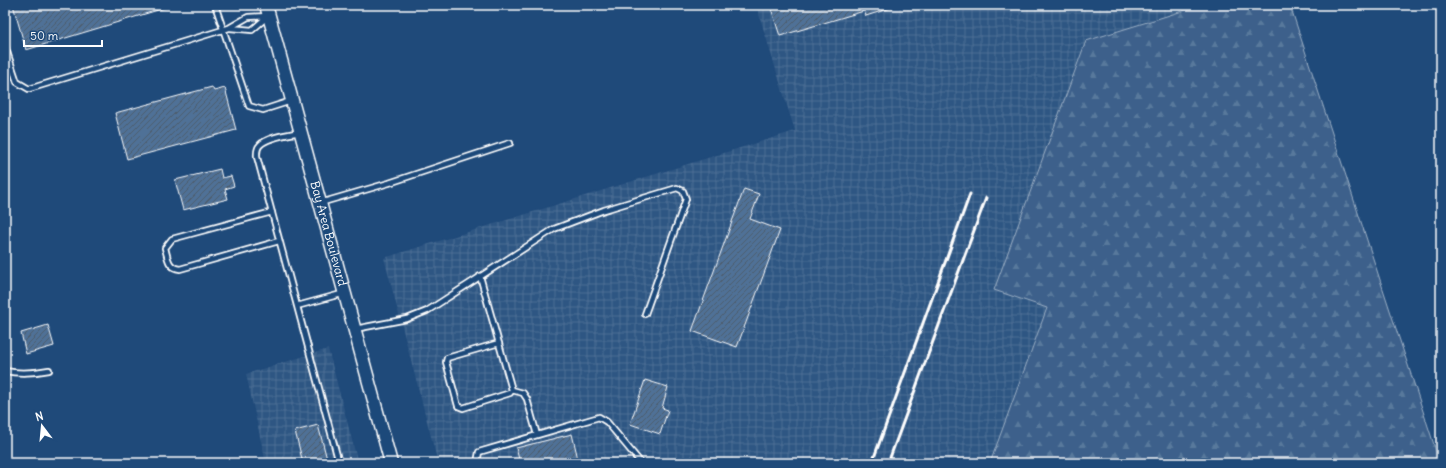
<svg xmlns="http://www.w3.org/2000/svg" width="1446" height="468" viewBox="0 0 1446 468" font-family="Delius,sans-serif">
  <defs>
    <pattern id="industrial-grid" width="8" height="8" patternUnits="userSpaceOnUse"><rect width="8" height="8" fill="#2e5683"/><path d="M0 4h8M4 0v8" fill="none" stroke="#4d6f96"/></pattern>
    <pattern id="forest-firs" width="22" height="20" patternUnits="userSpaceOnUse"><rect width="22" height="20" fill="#3c618b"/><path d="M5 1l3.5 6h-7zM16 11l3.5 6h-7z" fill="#59799c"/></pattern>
    <pattern id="building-hatch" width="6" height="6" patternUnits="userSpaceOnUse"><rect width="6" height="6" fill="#507197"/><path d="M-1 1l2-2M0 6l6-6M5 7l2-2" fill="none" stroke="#4e5b6a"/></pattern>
  </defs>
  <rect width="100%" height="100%" fill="#1f4a7a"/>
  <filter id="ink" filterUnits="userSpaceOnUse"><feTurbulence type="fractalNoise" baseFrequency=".025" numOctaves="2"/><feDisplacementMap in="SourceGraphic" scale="8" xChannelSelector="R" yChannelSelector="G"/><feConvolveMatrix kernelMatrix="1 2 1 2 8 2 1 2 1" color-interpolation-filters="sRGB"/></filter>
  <g filter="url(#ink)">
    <!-- industrial -->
    <path fill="url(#industrial-grid)" d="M756 5H1202L1086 41 995 290 1047 308 990 463H438L384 258 795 131Z
      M328 349 358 463H266L246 374Z"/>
    <!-- forest -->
    <path fill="url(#forest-firs)" stroke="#9eb0c5" d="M1202 5H1290L1440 463H990L1047 308 994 290 1086 41Z"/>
    <!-- building -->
    <path fill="url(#building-hatch)" stroke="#fff" d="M13 5H167L168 7 26 50Z
      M770 5H894V7L866 16 864 11 780 36Z
      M212 87 214 91 225 88 236 130 127 159 115 113Z
      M220 169 222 178 231 176 234 186 225 189 228 199 183 210 175 180Z
      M744 189 759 194 750 219 780 230 737 347 692 331Z
      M48 325 54 346 26 354 21 333Z
      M645 380 668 387 662 408 668 410 660 434 630 424Z
      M318 425 328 463H303L295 431Z
      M572 434 579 463H520L516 448Z"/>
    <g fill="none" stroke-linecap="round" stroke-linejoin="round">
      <!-- lane casing -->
      <g stroke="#fff" stroke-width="8">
        <path id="lane" d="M215 5 249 106 263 110 291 101
          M230 28 252 30 267 17
          M5 46 17 82 29 89 229 28 248 17 268 16
          M300 132C290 134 267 137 260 145 256 149 257 153 257 157L297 306 345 293
          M320 203 389 183 510 143
          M272 212 172 239 165 248C168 258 168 268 180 269L279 241
          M480 276 512 390 510 393 463 408 458 406 446 362 447 358 499 343
          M297 306 339 463
          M355 329 407 319 427 311 554 229 604 210 677 188 683 191 686 199 645 314
          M5 371C20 374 34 373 49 370
          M512 390 523 393 527 399 537 435
          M477 463 479 452 599 417 607 422 641 463"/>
      </g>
      <!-- secondary casing -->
      <g stroke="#fff" stroke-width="15">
        <g id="secondary">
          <path id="s1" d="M266 5 391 463"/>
        </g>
      </g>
      <!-- lane -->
      <use href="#lane" stroke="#1f4a7a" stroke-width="4.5"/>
      <!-- secondary -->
      <use href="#secondary" stroke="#1f4a7a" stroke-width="12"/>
      <!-- rail -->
      <path stroke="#fff" stroke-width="3" d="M872 463 970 194
        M888 463 986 198"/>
    </g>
  </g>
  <g text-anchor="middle" stroke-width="3" stroke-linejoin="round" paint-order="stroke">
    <!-- street labels -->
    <g font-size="12" fill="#fff" stroke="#1f4a7a">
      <text dy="4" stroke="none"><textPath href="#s1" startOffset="237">Bay Area Boulevard</textPath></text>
    </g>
  </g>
  <!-- margin -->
  <rect width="1446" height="468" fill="none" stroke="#1f4a7a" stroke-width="20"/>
  <rect x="10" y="10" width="1426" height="448" fill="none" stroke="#fff" stroke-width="1.5" filter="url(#ink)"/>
  <!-- north arrow -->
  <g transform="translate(42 426) rotate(344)" stroke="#1f4a7a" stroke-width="3" paint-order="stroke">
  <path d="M0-3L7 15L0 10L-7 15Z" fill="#ffffff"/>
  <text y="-6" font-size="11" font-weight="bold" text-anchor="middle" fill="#ffffff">N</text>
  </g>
  <!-- scale -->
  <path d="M24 40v6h78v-6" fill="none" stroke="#ffffff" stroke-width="2"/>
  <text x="30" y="40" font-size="12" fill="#ffffff" stroke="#1f4a7a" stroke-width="3" paint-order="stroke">50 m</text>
</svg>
